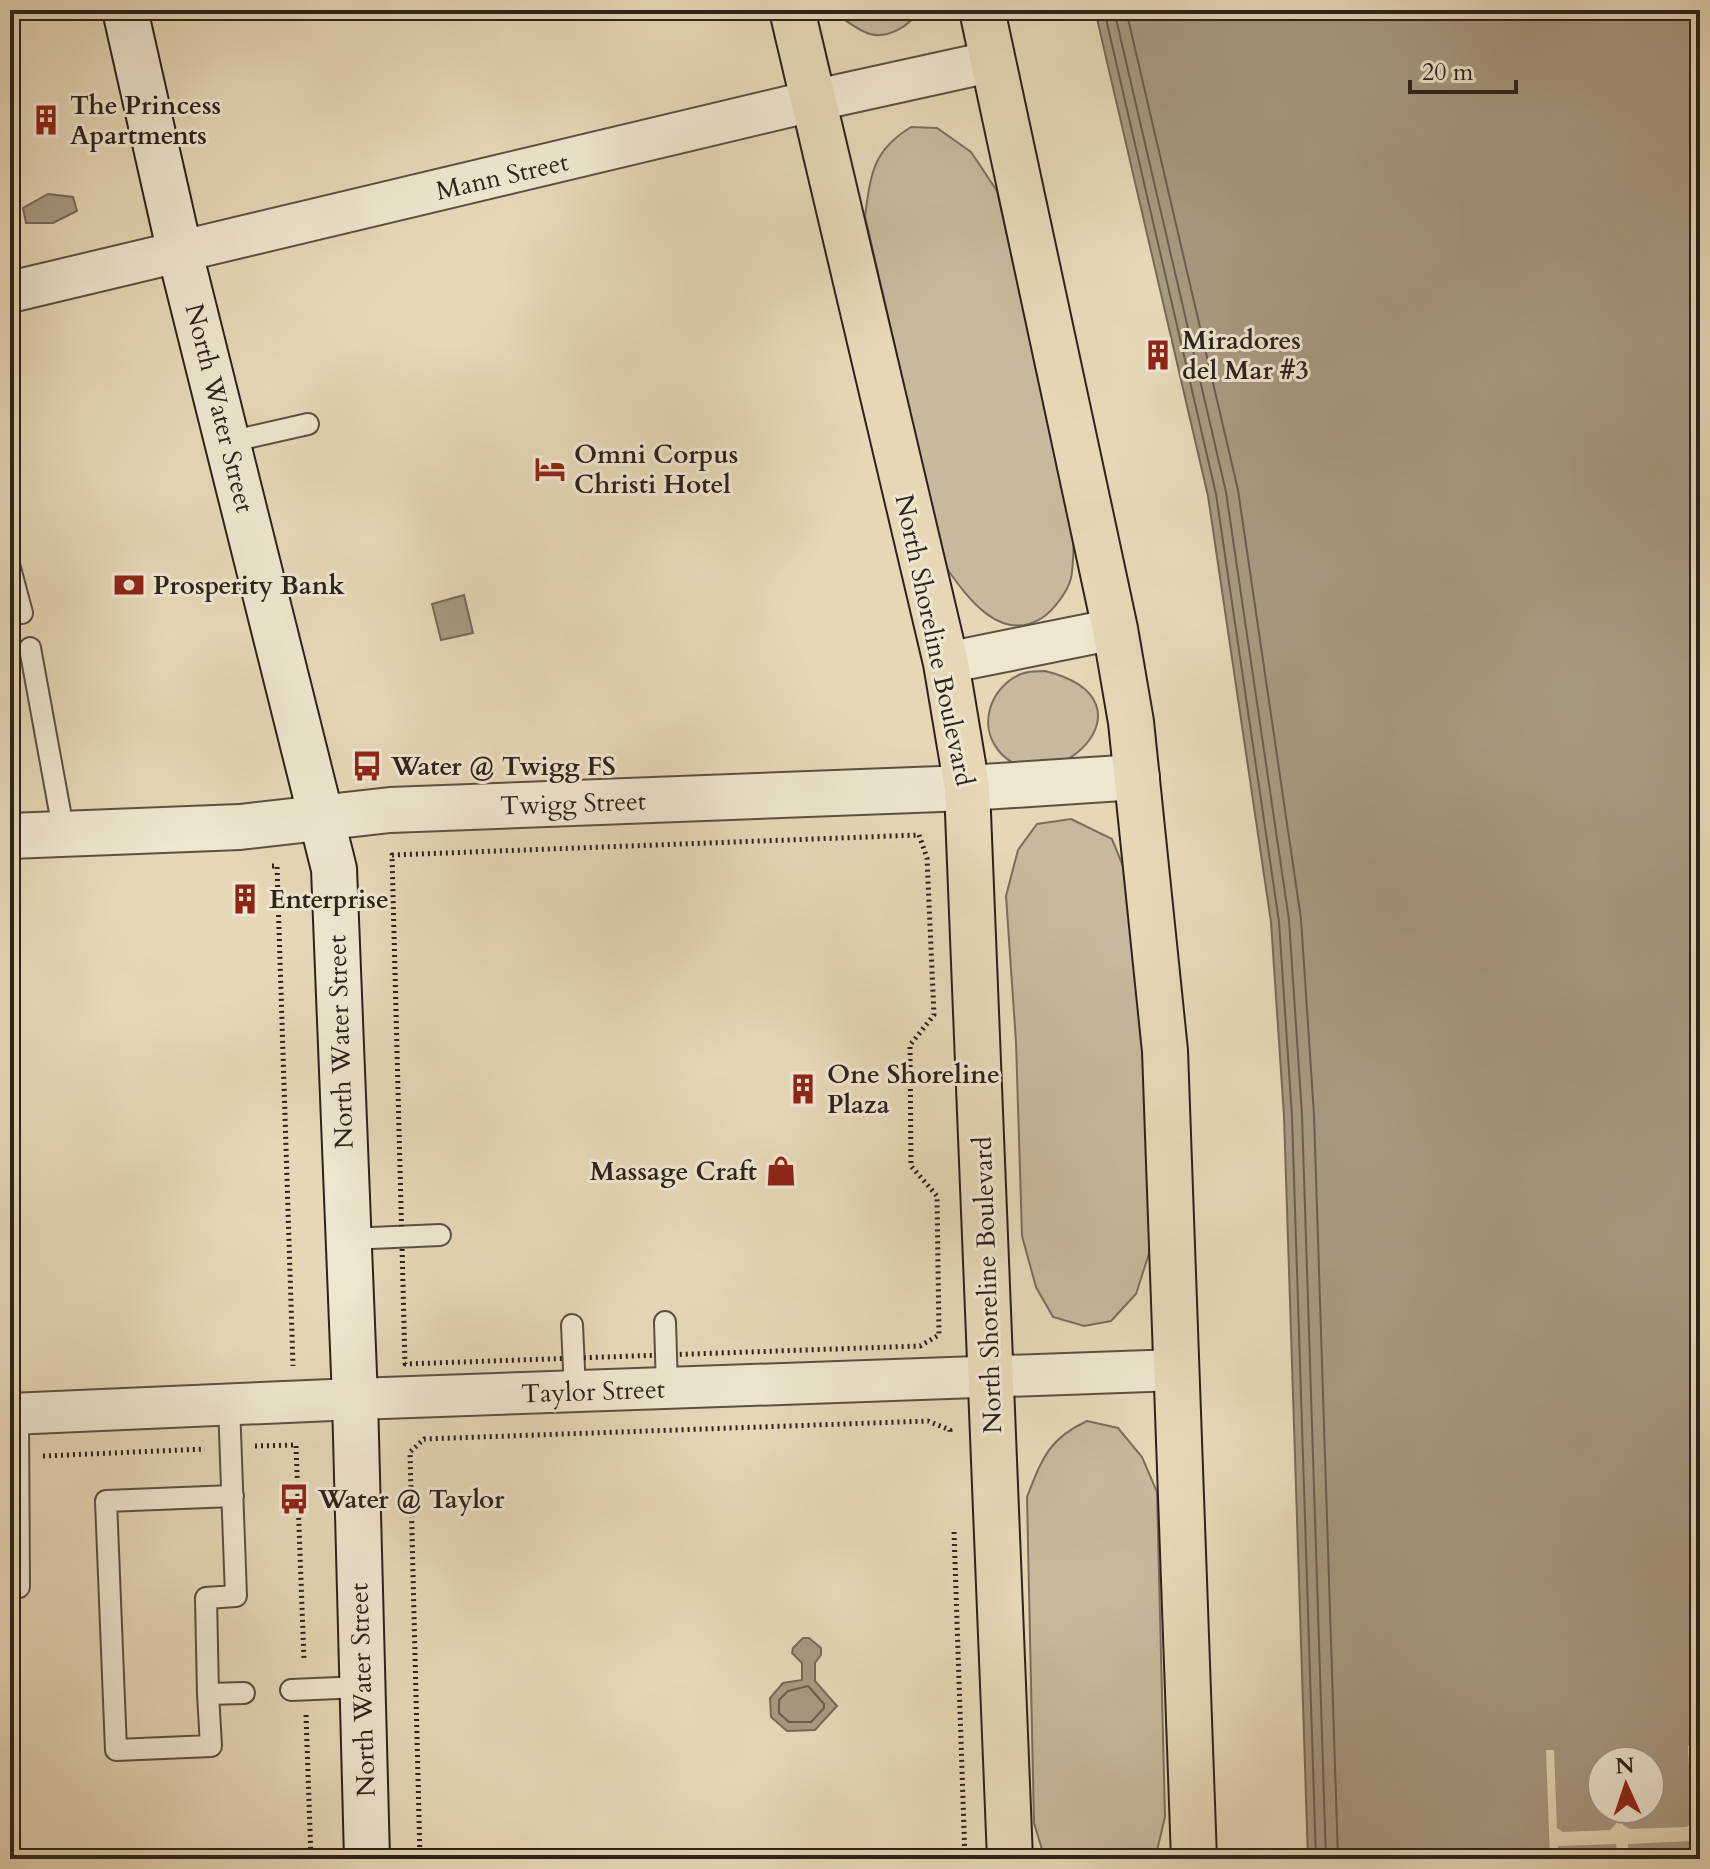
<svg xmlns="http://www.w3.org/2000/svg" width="1710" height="1869" viewBox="0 0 1710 1869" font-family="Cardo,serif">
  <rect width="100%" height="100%" fill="#e6d8b7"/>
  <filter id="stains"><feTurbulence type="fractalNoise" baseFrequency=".0025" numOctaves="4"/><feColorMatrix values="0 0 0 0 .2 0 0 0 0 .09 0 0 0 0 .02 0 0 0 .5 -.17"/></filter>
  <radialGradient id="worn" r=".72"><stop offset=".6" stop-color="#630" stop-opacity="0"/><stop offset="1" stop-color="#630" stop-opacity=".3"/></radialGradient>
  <!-- green -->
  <path fill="#c7b99d" stroke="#7a6e5c" stroke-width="2" d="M831 10H918C911 26 887 39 870 34 858 31 841 17 831 10Z
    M911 127 937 128 971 152 997 191 1074 534C1073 548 1074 564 1071 578 1068 591 1054 610 1042 618 1000 644 967 597 945 566L865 216C871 174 872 151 911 127Z
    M1045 671C1167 701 1047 811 998 750 977 723 992 686 1021 674 1028 671 1037 671 1045 671Z
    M1071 819 1112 839 1127 876 1146 1057 1154 1238 1136 1294 1111 1321 1084 1326 1053 1317 1036 1287 1022 1236 1016 1042 1006 896 1018 850 1037 824Z
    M1087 1421 1118 1428 1142 1457 1157 1492 1165 1817 1155 1859H1045L1034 1823 1027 1497C1042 1459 1048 1439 1087 1421Z"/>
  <!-- water -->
  <path fill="#a79a82" stroke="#766a59" stroke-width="2" fill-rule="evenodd" d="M1095 10H1700V1859H1308L1284 1116 1271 922 1208 496ZM1602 1761H1650V1809H1602Z
    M48 194 73 197 77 211 53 223H26L23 208Z
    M464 595 473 633 441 640 432 604Z
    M803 1638H809L821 1648V1655L815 1663V1681L837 1706 815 1730 787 1731 771 1717 770 1698 783 1683 802 1680V1663L792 1653 793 1648Z"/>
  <!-- pier -->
  <path fill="#e6d8b7" d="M1696 1745 1700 1859H1692L1691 1841 1628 1844V1859H1618L1616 1844 1558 1846V1859H1550L1546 1750H1554L1557 1828 1563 1832 1610 1830 1616 1824V1809H1623V1825L1630 1829 1687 1827 1692 1821 1688 1746Z"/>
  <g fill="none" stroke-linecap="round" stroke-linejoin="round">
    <!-- shore -->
    <path stroke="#6a5e4f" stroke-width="2" d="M1104 10 1216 494 1279 922 1292 1116 1316 1859
      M1114 10 1226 492 1289 920 1302 1115 1326 1859
      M1126 10 1238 490 1301 919 1314 1115 1338 1859
      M808 1686 824 1704V1708L811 1722H789L779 1713V1700L788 1691Z"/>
    <!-- service casing -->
    <g stroke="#5b5043" stroke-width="24">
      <path id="service" d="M229 442 308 424
        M10 568 22 613
        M30 648 64 834
        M348 1239 440 1235
        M665 1322 667 1388
        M572 1325 575 1391
        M229 1405 236 1596 206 1598 208 1694 244 1693
        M10 1588 19 1587 18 1414
        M291 1690 362 1687
        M208 1694 211 1746 116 1750 106 1501 233 1496"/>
    </g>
    <!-- minor casing -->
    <g stroke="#5b5043" stroke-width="44">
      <path id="minor" d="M10 292 812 101 994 61
        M946 663 1115 629
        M10 1414 355 1399 1177 1370"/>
    </g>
    <!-- tertiary casing -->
    <g stroke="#5b5043" stroke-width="48">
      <path id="tertiary" d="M10 836 240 827 390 810 967 788 1137 777"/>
    </g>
    <!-- secondary casing -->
    <g stroke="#2d221c" stroke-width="48">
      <path id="secondary" d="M125 10 180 253 334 869 355 1399 367 1859"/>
    </g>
    <!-- primary casing -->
    <g stroke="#2d221c" stroke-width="48">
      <path id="primary" d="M792 10 946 663 967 788 1010 1859
        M982 10 1115 629 1131 722 1165 1051 1194 1859"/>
    </g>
    <!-- path -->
    <path stroke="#2d221c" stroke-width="5" stroke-dasharray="2 4" stroke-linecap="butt" d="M919 835 927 858 934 1015 910 1045 911 1166 937 1196 939 1335 920 1346 405 1364 392 855Z
      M272 866H277L293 1366
      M255 1446 296 1445 304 1661
      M43 1456 205 1449
      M954 1532 965 1859
      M306 1715 311 1859
      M420 1859 410 1452 424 1439 928 1421 950 1430V1434"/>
    <!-- service -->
    <use href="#service" stroke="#efe6d0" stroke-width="20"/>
    <!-- minor -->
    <use href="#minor" stroke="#efe6d0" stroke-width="40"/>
    <!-- tertiary -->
    <use href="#tertiary" stroke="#efe6d0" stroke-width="44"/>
    <!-- secondary -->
    <use href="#secondary" stroke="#efe6d0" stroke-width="44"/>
    <!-- primary -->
    <use href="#primary" stroke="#e6d8b7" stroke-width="44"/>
  </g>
  <!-- icons -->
  <defs>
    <g id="building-bare" transform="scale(2.4)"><path d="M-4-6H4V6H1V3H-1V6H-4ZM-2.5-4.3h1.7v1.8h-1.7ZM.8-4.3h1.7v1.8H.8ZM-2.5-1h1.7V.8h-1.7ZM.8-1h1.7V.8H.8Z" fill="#8f2418" stroke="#efe6d0" stroke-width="2.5" paint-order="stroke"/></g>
    <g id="hotel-bare" transform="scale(2.4)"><path d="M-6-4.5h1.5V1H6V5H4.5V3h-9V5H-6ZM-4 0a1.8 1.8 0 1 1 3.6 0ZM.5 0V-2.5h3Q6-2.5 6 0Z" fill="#8f2418" stroke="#efe6d0" stroke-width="2.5" paint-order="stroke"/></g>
    <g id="bank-bare" transform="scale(2.4)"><path d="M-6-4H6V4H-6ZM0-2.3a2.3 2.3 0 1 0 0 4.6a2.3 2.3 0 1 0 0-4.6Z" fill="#8f2418" stroke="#efe6d0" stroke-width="2.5" paint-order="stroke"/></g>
    <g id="bus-bare" transform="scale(2.4)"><path d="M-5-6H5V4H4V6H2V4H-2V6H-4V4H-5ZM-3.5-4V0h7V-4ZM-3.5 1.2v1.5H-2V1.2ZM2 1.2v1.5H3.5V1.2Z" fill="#8f2418" stroke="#efe6d0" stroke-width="2.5" paint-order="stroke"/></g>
    <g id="shop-bare" transform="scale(2.4)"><path d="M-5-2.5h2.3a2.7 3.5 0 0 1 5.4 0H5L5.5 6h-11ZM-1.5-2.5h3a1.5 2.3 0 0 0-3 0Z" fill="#8f2418" stroke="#efe6d0" stroke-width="2.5" paint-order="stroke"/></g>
  </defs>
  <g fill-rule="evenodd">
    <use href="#building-bare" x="46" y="120"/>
    <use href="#building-bare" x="1158" y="355"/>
    <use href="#hotel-bare" x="550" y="469"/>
    <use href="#bank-bare" x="129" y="585"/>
    <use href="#bus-bare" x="367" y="766"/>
    <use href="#building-bare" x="245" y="899"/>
    <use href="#building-bare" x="803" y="1089"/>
    <use href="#shop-bare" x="781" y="1171"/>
    <use href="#bus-bare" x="294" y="1499"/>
  </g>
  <g text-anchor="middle" stroke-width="6" stroke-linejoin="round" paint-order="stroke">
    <!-- poi labels -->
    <g font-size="26" font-weight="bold" fill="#2d221c" stroke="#efe6d0" text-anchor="start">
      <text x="70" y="114">The Princess<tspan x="70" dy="30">Apartments</tspan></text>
      <text x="1182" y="349">Miradores<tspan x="1182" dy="30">del Mar #3</tspan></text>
      <text x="574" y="463">Omni Corpus<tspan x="574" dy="30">Christi Hotel</tspan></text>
      <text x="153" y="594">Prosperity Bank</text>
      <text x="391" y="775">Water @ Twigg FS</text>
      <text x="269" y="908">Enterprise</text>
      <text x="827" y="1083">One Shoreline<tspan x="827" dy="30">Plaza</tspan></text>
      <text x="757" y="1180" text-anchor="end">Massage Craft</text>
      <text x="318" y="1508">Water @ Taylor</text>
    </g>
    <!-- street labels -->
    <g font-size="26" fill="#2d221c" stroke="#efe6d0">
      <text transform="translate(502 176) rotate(-13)" y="9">Mann Street</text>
      <text transform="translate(220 408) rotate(76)" y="9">North Water Street</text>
      <text transform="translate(935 640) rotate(78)" y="9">North Shoreline Boulevard</text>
      <text transform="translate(573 803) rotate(-2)" y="9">Twigg Street</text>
      <text transform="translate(340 1042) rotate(-92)" y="9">North Water Street</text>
      <text transform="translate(987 1285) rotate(-92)" y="9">North Shoreline Boulevard</text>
      <text transform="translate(593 1391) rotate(-2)" y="9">Taylor Street</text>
      <text transform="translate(362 1690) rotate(-92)" y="9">North Water Street</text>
    </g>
  </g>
  <!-- margin -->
  <rect width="1710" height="1869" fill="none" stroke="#e6d8b7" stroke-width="40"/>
  <rect x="12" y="12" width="1686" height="1845" fill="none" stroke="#2d221c" stroke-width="4"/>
  <rect x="20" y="20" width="1670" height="1829" fill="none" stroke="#2d221c" stroke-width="2"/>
  <!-- north arrow -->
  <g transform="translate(1626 1785) rotate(357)"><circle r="38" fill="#efe6d0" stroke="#a19888" stroke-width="2"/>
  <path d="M0-6L14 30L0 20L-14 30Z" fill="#8f2418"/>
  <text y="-12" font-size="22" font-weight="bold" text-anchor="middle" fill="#2d221c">N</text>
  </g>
  <!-- scale -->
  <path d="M1410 80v12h106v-12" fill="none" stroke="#2d221c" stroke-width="4"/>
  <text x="1422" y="80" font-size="24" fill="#2d221c" stroke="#efe6d0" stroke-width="6" paint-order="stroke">20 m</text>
  <rect width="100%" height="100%" filter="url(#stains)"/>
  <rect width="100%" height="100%" fill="url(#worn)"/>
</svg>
